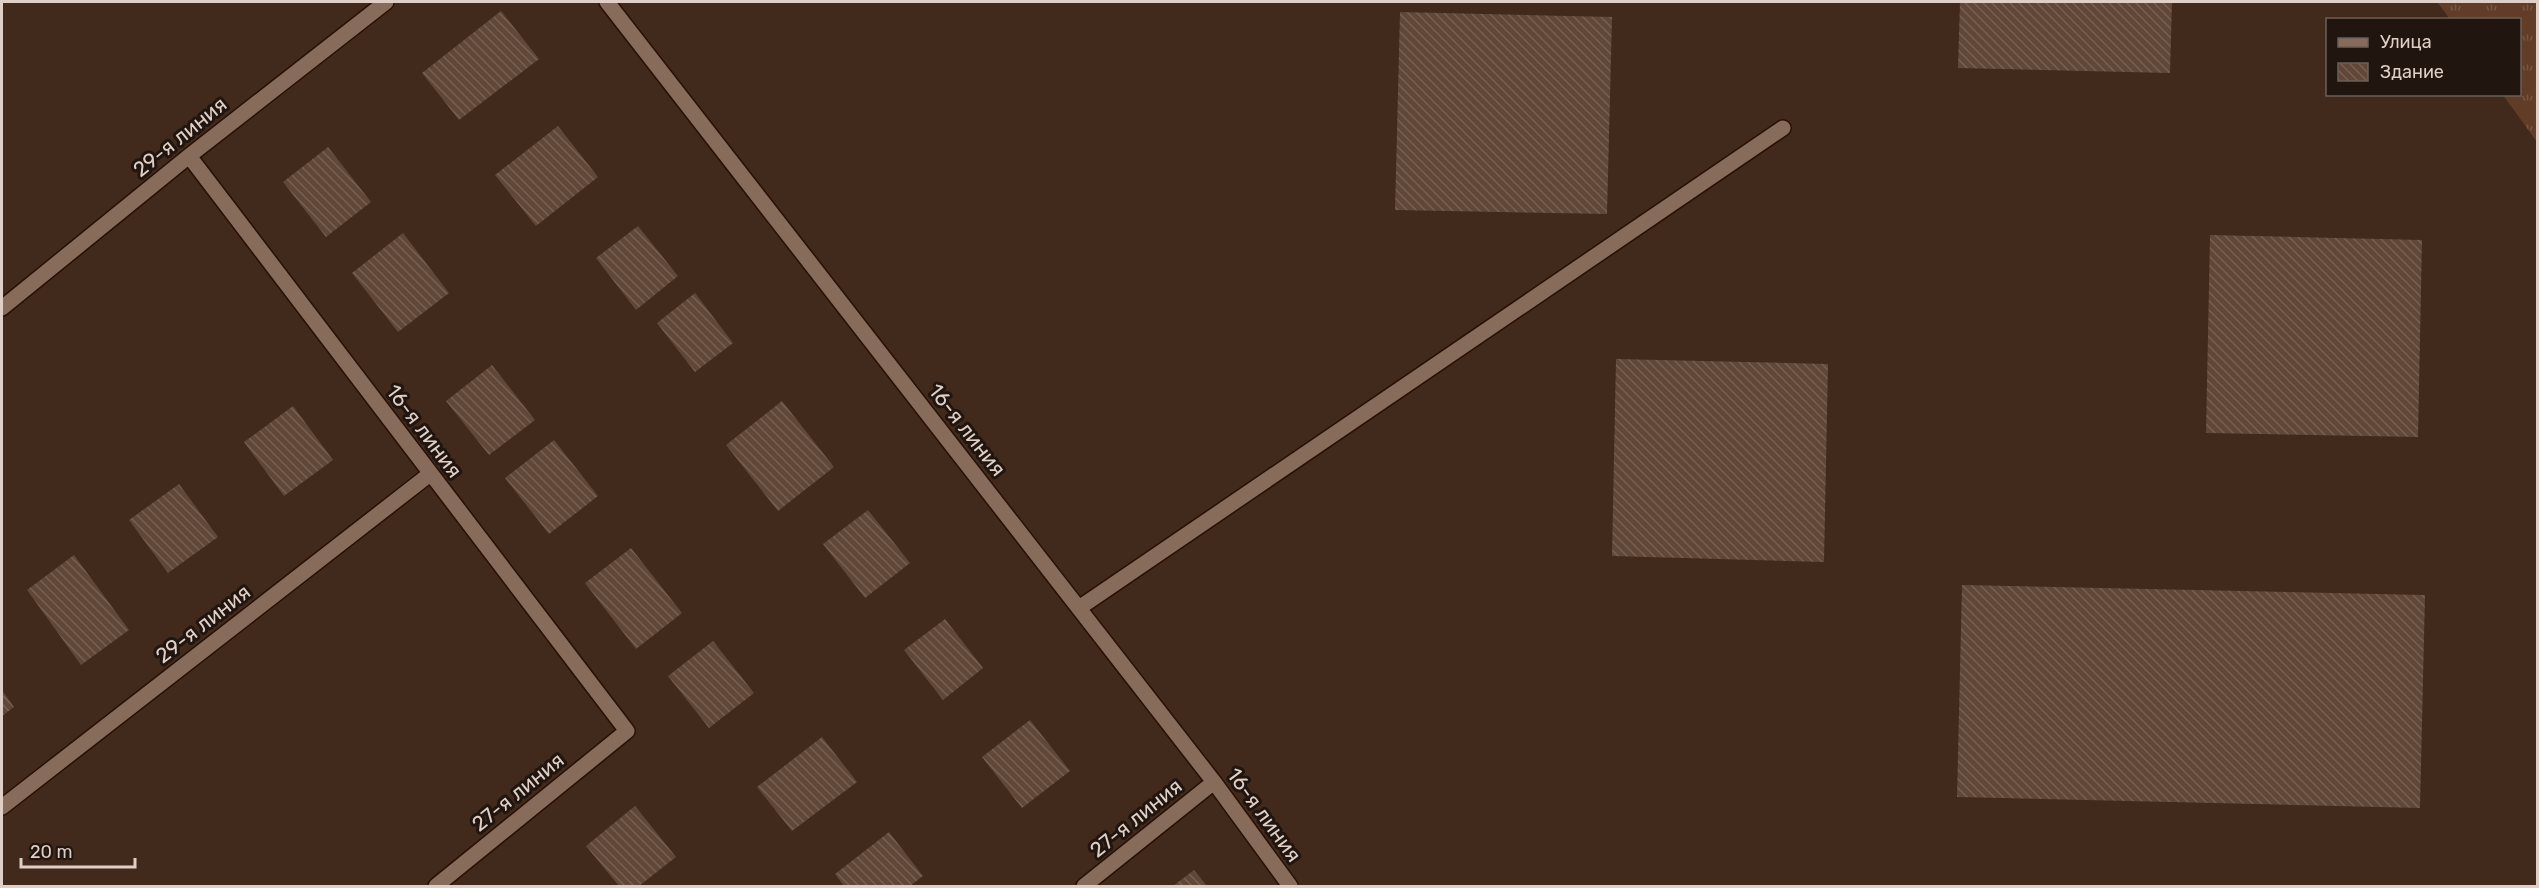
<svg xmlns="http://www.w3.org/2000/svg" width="2539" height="888" viewBox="0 0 2539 888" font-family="Rubik,sans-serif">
  <defs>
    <pattern id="grass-tufts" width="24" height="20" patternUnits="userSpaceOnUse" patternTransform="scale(1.5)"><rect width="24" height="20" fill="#613c26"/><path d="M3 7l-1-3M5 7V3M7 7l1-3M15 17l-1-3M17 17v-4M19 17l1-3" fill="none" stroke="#775744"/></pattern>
    <pattern id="building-back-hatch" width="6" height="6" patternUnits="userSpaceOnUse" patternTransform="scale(1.5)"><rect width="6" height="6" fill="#604737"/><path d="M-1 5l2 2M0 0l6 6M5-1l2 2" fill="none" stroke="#766052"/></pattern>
  </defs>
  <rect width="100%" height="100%" fill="#41291b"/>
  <!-- grass -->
  <path fill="url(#grass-tufts)" d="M2437 2H2537V142L2503 95 2520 94V20L2450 19Z"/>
  <!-- building -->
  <path fill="url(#building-back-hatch)" d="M1960 2H2172L2170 73 1958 68Z
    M501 11 539 59 459 120 422 73Z
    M1400 12 1612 17 1607 214 1395 210Z
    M558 126 598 177 536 226 495 175Z
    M328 147 371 202 326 237 283 182Z
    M638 226 678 276 636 310 596 258Z
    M403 233 449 293 398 332 352 273Z
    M2210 235 2422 240 2418 437 2206 433Z
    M695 293 733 343 695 372 657 323Z
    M1616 359 1828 364 1824 562 1612 556Z
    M492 365 535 420 489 455 446 401Z
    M782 401 834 467 778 511 726 445Z
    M293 406 333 460 284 496 244 442Z
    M554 440 598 496 549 534 505 478Z
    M179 484 218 537 168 573 129 520Z
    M868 510 910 563 865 598 823 544Z
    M631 548 682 613 636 649 585 583Z
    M74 555 129 630 81 665 27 590Z
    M1962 585 2425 595 2420 808 1957 797Z
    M945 619 983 668 943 700 904 650Z
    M713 641 754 693 709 728 668 676Z
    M2 690 14 707 2 716Z
    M1030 720 1070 771 1022 808 982 757Z
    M822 737 857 782 792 831 757 787Z
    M635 806 676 857 639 886H619L586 846Z
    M889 832 923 876 910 886H844L835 874Z
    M1194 870 1207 886H1173Z"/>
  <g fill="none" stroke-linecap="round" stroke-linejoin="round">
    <!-- minor casing -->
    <g stroke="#271104" stroke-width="18">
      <path id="minor" d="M607 2 1214 782 1290 886
        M189 156 627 731 436 886
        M2 308 189 156 386 2
        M1079 608 1783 128
        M2 807 430 474
        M1084 886 1214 782"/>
    </g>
    <!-- minor -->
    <use href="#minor" stroke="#876b5b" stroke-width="15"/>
  </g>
  <g text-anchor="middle" stroke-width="6" stroke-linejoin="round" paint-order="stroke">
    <!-- street labels -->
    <g font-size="21" fill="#dfcfc6" stroke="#20150f">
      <text transform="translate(180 137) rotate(-39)" y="7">29-я линия</text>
      <text transform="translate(967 430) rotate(52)" y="7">16-я линия</text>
      <text transform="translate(424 431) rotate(53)" y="7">16-я линия</text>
      <text transform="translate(203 624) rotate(-38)" y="7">29-я линия</text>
      <text transform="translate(518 792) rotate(-39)" y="7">27-я линия</text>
      <text transform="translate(1264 815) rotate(54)" y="7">16-я линия</text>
      <text transform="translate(1136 818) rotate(-39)" y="7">27-я линия</text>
    </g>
  </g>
  <!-- border -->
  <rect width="2539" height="888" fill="none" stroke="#dfcfc6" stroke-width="6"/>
  <!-- legend -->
  <rect x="2326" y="18" width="195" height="78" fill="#20150f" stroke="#6c5f58" stroke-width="1.5"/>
  <rect x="2338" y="38" width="30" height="9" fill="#876b5b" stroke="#6c5f58" stroke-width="1.5"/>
  <text x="2380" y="48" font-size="18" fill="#dfcfc6">Улица</text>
  <rect x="2338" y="63" width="30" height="18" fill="url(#building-back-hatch)" stroke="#6c5f58" stroke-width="1.5"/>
  <text x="2380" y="78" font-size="18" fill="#dfcfc6">Здание</text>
  <!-- scale -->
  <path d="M21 858v9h114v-9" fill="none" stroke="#dfcfc6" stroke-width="3"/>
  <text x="30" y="858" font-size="18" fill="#dfcfc6" stroke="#20150f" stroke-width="4.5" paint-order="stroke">20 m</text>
</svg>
